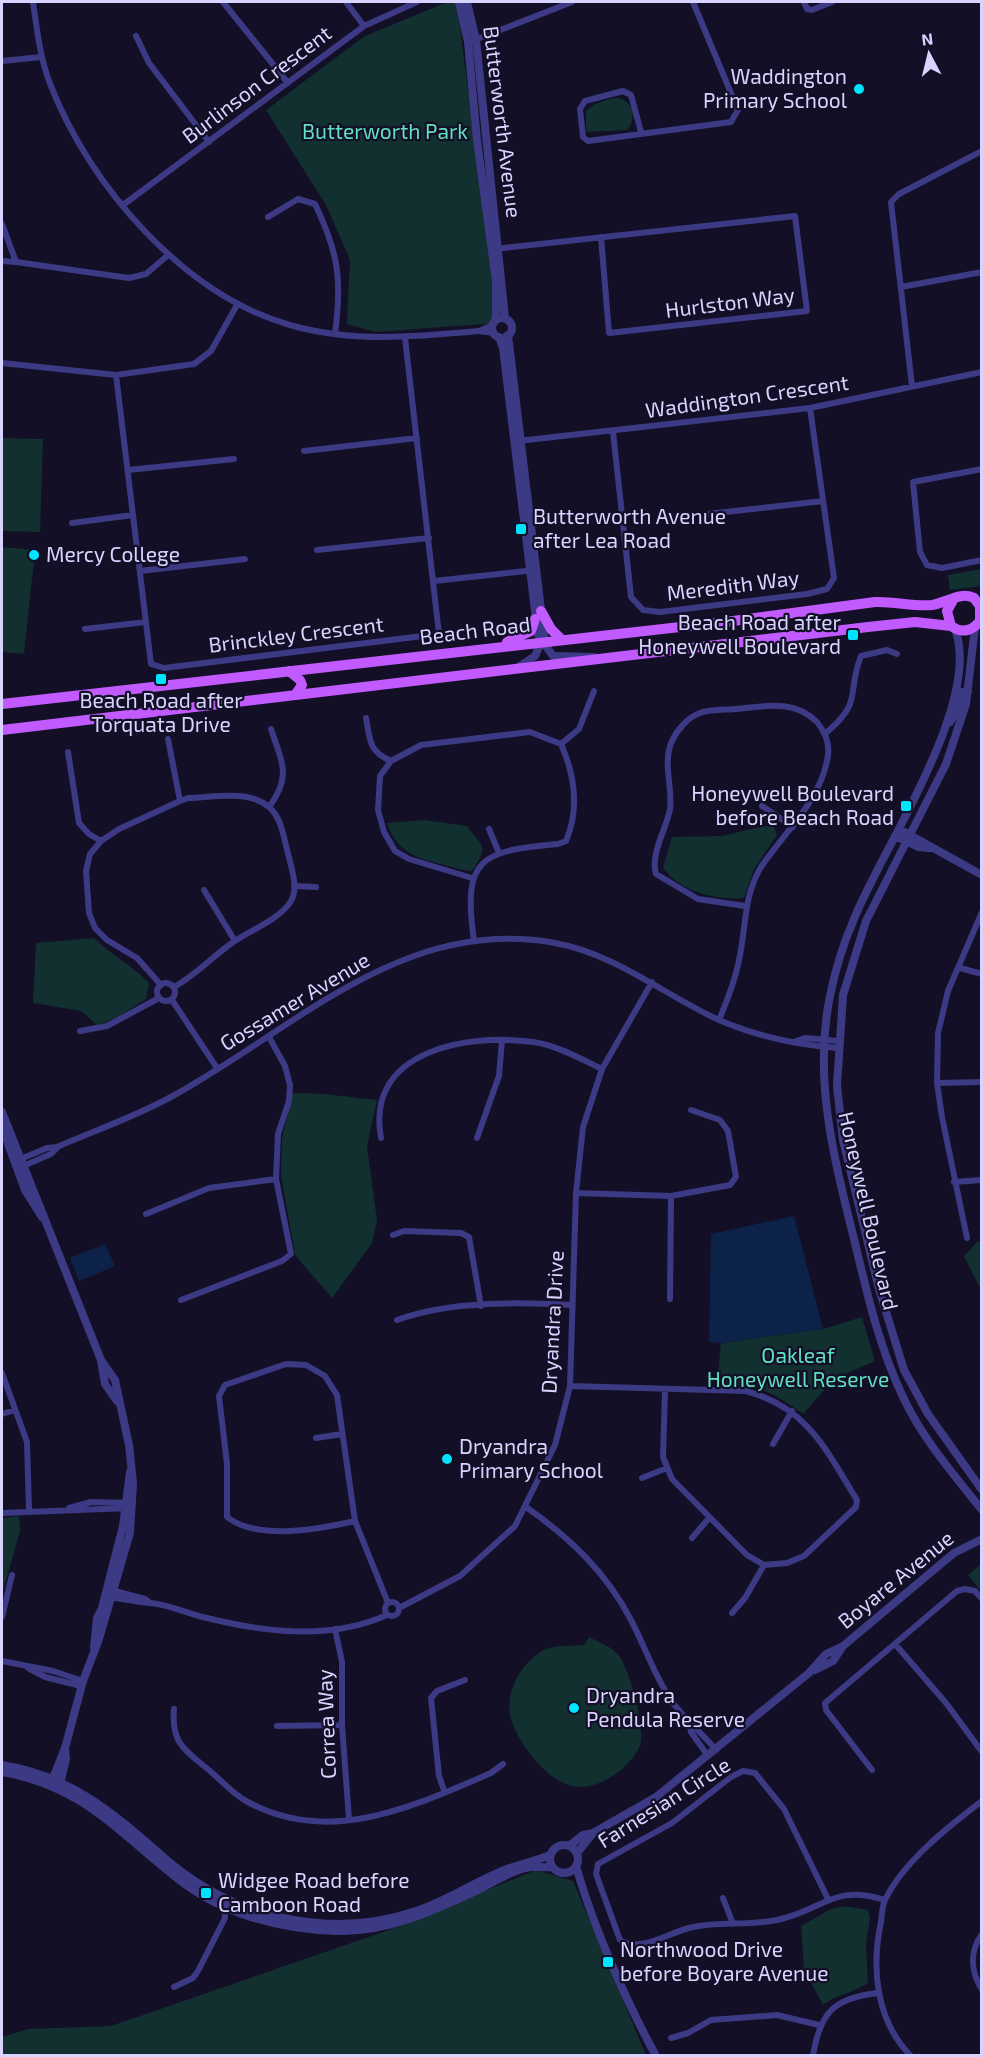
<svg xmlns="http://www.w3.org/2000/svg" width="983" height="2057" viewBox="0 0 983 2057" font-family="'Exo 2',sans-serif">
  <rect width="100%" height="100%" fill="#130f26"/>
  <!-- green -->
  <path fill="#12302f" d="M447 2H457L497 323 376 332 347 324 350 260 326 205 266 110 365 36Z
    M613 98C633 98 638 116 627 130L586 132V111L595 104Z
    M2 438 43 439 40 532 2 531Z
    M2 547 35 550 24 654 2 652Z
    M981 569V586L950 590 948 575Z
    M424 820 467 826C485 850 488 846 472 871L463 870C429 860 399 860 387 823Z
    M764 826 774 827 777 835 754 869 744 898C718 901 677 891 663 867L672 837 722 836Z
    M94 938C111 955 132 965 149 983L146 999 116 1018 97 1025 81 1011 33 1003 36 943Z
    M293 1093 324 1094 377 1100 367 1146 377 1221 372 1243 332 1298 295 1255 281 1175 282 1138Z
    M981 1241H982L981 1290 964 1256 977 1242Z
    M862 1317 875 1361 834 1379 803 1414C769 1390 760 1386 717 1384L721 1343 823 1329Z
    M19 1516 20 1531 2 1595V1518Z
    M981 1564V1591L968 1575Z
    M589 1637C599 1642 613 1647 620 1657 630 1672 646 1727 640 1745 632 1766 602 1788 579 1787 550 1786 519 1745 511 1719 504 1693 521 1662 544 1650 554 1645 573 1646 584 1645Z
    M536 1870 573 1881 646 2055 2 2056V2037L28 2029 111 2026 389 1930Z
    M844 1906 868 1910 870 1918 866 1944 868 1983C854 1993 837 1994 823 2005L804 1969 801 1926 831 1909Z"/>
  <!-- water -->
  <path fill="#0c2248" d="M794 1216 823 1329 721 1343 709 1342 711 1234Z
    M105 1244 115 1266 79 1281 70 1258Z"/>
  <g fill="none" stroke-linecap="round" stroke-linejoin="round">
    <!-- minor -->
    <path stroke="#3d3a85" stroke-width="6" d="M33 2C37 30 40 59 51 86 90 186 184 295 290 325 352 343 415 337 479 331L494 333
      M223 2 288 83
      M346 2 364 26
      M804 2 807 9 812 10 832 2
      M136 36 149 63 209 142
      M472 41 572 2
      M2 61 41 57
      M641 132 631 95 623 91 585 101 580 109 583 137 588 141 731 122 738 110 693 2
      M123 205 364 26 417 2
      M268 217 298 199 315 204C339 254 342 280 335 334
      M2 224 16 262 129 278 146 274 167 256
      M495 249 795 216 807 311 609 333 601 237
      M2 261 16 262
      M901 287 982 272
      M479 331 493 325
      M2 363 116 375 194 364 211 351 237 305
      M116 375 151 664 164 668 439 634 405 338
      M912 386 891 202 899 194 982 151
      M613 432 631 597 643 610 660 612 807 594 827 589 834 578 810 408
      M518 441 810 408 982 372
      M304 451 417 438
      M982 469 913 482 920 552 927 565 942 568 982 560
      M128 470 234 459
      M708 514 823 501
      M72 523 133 515
      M317 550 429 538
      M140 571 245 559
      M434 581 535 570
      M85 629 146 622
      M366 718C370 739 368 751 391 761
      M826 733C864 701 846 694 861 656L887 650 897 654
      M168 739 180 801
      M561 744 579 729 594 691
      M68 752 79 823 89 834 101 841
      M762 806 793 827
      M269 807C292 776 282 763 271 729
      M489 829 499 853
      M472 878 409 859 395 851 384 832 378 810 380 776 391 761 421 745 530 732 561 744C575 776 580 808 566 841L558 844C481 851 462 857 474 941
      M294 886 316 887
      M204 890 235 941
      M960 968 982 974
      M157 992a9 9 0 1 1 18 0a9 9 0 1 1-18 0Z
      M161 985 137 958 107 940 95 928 89 913 86 871 90 854 101 841 119 829 180 801 188 798C218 797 264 786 279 821 284 833 286 848 290 861 293 875 299 891 289 904 275 922 250 930 232 943 212 957 196 975 174 987
      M172 1000 217 1068
      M719 1020C728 998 736 978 740 955 746 925 744 895 761 867 785 831 822 800 828 755 830 742 825 732 817 722 794 699 766 706 736 709 725 710 710 709 700 713 688 717 677 730 672 741 662 763 673 787 670 809 666 830 650 854 656 874L698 899 745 906
      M80 1031 107 1026 159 998
      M796 1041 805 1038 838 1041
      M937 1083 982 1082
      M381 1138C365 1050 468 1033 533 1042 556 1045 581 1059 602 1069
      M477 1138 499 1076 502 1040
      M18 1160 47 1148 57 1147C94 1131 134 1117 169 1098 293 1031 402 915 555 943 616 954 664 995 719 1020 756 1036 798 1045 838 1048
      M21 1167 51 1154 57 1148
      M954 1182 982 1180
      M576 1193 671 1196 730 1185 736 1177 728 1131 720 1120 691 1110
      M146 1214 209 1188 276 1179
      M393 1235 404 1231 461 1233 469 1237 481 1306
      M967 1238 942 1117 937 1083 938 1033 948 991 982 912
      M670 1299 671 1196
      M181 1300 282 1261 291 1254 276 1179 278 1134 289 1101 290 1085 285 1066 269 1037
      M397 1320C450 1301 516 1302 572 1305
      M2 1373 27 1442 29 1510
      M570 1386 746 1391C808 1408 826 1450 857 1500L856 1507 804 1556 787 1563 764 1565 747 1555 672 1479 663 1457 665 1390
      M2 1414 15 1410
      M316 1438 342 1434
      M773 1444 792 1411
      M642 1478 667 1468
      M526 1507C570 1538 606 1572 631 1620 645 1647 654 1674 670 1699 683 1718 701 1732 716 1750
      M69 1508 91 1502 130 1503
      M2 1513 129 1508
      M355 1521C320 1529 258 1541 227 1517V1464L219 1396 225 1385 286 1364 306 1365 325 1376 337 1395 355 1521 388 1603
      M692 1538 709 1518
      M111 1590 145 1599 149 1602
      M109 1597C123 1599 136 1602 150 1603 167 1604 186 1613 203 1617 262 1632 329 1641 387 1615
      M385 1609a7 7 0 1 1 14 0a7 7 0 1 1-14 0Z
      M399 1608 460 1576 515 1526 555 1445 570 1386 576 1193 583 1127 602 1069 652 982
      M732 1613 745 1598 764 1565
      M2 1617 12 1575
      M335 1629 342 1662V1725L349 1819
      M895 1644 946 1703 982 1752
      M2 1661 53 1671 83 1681
      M28 1668 45 1677 81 1686
      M174 1709C171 1744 185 1750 210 1771 222 1781 233 1794 246 1801 328 1847 412 1807 491 1773L503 1764
      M689 1723 691 1732 708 1756
      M277 1726 342 1725
      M872 1770 826 1710 825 1703 957 1591 965 1589 975 1591 982 1599
      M445 1793 439 1776 431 1698 437 1691 465 1680
      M723 1898 733 1924
      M828 1899 784 1809 755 1773 743 1771 731 1777 672 1823 598 1864 596 1874 620 1940C641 1953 668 1933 689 1928 719 1920 751 1927 781 1919 826 1908 834 1884 885 1900
      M982 1934C969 1952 971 1972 982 1990
      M174 1987 193 1978 198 1971 225 1918 224 1907
      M671 2038 688 2033 711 2020 777 2015 819 2025
      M813 2056C820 2012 834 1998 878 1993
      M911 2056C876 2021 871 1968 881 1922 882 1915 882 1906 885 1900 903 1862 949 1826 982 1801"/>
    <!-- tertiary -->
    <path stroke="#3d3a85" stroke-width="8" d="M459 2 468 42 477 140 496 282V320
      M467 2 476 40 505 318
      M492 328a10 10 0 1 1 20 0a10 10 0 1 1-20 0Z
      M508 335 544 635 535 656 520 666
      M499 337 503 348 538 635 553 656 594 657
      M975 627 966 704 946 764 866 921 843 995 837 1086 843 1140 879 1289 904 1370 928 1414 982 1490
      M955 629C983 702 882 849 854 919 844 942 835 971 830 996 813 1079 834 1158 854 1239 867 1293 879 1347 903 1397 922 1438 954 1475 982 1510
      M950 722 959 708 962 692 968 691
      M899 829 982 875
      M895 836 919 847 929 848
      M2 1112 101 1360 105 1384 117 1401
      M2 1127 25 1190 42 1217
      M94 1647 97 1618 102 1608 123 1526 130 1472
      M815 1670 833 1661 843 1646 954 1553 982 1539
      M2 1765C70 1776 111 1811 161 1855 230 1917 327 1941 416 1911 446 1901 473 1883 502 1871 518 1864 534 1862 550 1855
      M2 1772C81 1785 117 1831 177 1878 222 1914 281 1930 338 1931 389 1932 435 1910 480 1889 495 1881 513 1870 530 1867 537 1866 545 1868 552 1867
      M52 1781 65 1748 83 1681 99 1639 130 1533 133 1483 129 1445 115 1380 101 1360
      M60 1784 66 1759 65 1748
      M550 1859a14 14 0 1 1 28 0a14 14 0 1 1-28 0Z
      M569 1846 583 1835 593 1833 656 1797 809 1673 826 1654 843 1646
      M577 1853 593 1833
      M576 1866C593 1926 626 2001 656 2056"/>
    <!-- primary -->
    <path stroke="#c25bff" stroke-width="10" d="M541 611 551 629 562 640
      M507 642 531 631 535 619
      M289 671 300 680 302 685 295 695
      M2 704 733 621 875 602C894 601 914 607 932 605 946 603 961 591 974 598L980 606V621C972 631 962 634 951 626L947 611 953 600
      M2 730 868 627 915 622 951 626"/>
  </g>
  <!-- markers -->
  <g fill="#00e5ff" stroke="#130f26" stroke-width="2">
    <circle cx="859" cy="89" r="6"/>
    <rect x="515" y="523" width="12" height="12" rx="3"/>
    <circle cx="34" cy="555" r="6"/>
    <rect x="847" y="629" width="12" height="12" rx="3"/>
    <rect x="155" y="673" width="12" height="12" rx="3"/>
    <rect x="900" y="800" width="12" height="12" rx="3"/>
    <circle cx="447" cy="1459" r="6"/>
    <circle cx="574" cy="1708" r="6"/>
    <rect x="200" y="1887" width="12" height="12" rx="3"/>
    <rect x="602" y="1956" width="12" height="12" rx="3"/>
  </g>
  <g text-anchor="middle" stroke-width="4.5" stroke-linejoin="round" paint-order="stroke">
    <!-- poi labels -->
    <g font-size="21" fill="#d9d4ff" stroke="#130f26" text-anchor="start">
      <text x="847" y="84" text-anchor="end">Waddington<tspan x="847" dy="24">Primary School</tspan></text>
      <text x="533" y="524">Butterworth Avenue<tspan x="533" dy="24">after Lea Road</tspan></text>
      <text x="46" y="562">Mercy College</text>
      <text x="841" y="630" text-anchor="end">Beach Road after<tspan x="841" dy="24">Honeywell Boulevard</tspan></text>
      <text x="161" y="708" text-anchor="middle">Beach Road after<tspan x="161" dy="24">Torquata Drive</tspan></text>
      <text x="894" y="801" text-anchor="end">Honeywell Boulevard<tspan x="894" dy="24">before Beach Road</tspan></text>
      <text x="459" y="1454">Dryandra<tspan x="459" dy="24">Primary School</tspan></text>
      <text x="586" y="1703">Dryandra<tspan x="586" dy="24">Pendula Reserve</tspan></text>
      <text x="218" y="1888">Widgee Road before<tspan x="218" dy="24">Camboon Road</tspan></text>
      <text x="620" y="1957">Northwood Drive<tspan x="620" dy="24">before Boyare Avenue</tspan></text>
    </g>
    <!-- street labels -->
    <g font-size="21" fill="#d9d4ff" stroke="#130f26">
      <text transform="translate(257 85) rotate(-37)" y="7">Burlinson Crescent</text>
      <text transform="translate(502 122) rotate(83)" y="7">Butterworth Avenue</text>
      <text transform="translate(730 303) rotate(-7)" y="7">Hurlston Way</text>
      <text transform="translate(747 397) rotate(-8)" y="7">Waddington Crescent</text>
      <text transform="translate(733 586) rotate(-7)" y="7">Meredith Way</text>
      <text transform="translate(475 631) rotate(-7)" y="7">Beach Road</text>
      <text transform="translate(296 635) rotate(-7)" y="7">Brinckley Crescent</text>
      <text transform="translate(295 1002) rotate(-31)" y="7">Gossamer Avenue</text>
      <text transform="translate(868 1211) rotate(77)" y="7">Honeywell Boulevard</text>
      <text transform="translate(553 1322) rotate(-87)" y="7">Dryandra Drive</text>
      <text transform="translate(896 1580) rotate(-39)" y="7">Boyare Avenue</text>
      <text transform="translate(327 1724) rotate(-92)" y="7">Correa Way</text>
      <text transform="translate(664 1803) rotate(-32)" y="7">Farnesian Circle</text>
    </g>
    <!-- park labels -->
    <g font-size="21" fill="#5fe0c0" stroke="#130f26">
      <text x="385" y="139">Butterworth Park</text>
      <text x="798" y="1363">Oakleaf<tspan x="798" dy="24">Honeywell Reserve</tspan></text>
    </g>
  </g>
  <!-- border -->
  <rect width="983" height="2057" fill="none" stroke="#d9d4ff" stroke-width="6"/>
  <!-- north arrow -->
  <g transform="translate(929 54) rotate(353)" stroke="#130f26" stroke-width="4.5" paint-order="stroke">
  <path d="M0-4.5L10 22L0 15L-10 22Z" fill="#d9d4ff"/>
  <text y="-9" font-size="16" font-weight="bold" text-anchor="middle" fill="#d9d4ff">N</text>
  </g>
</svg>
